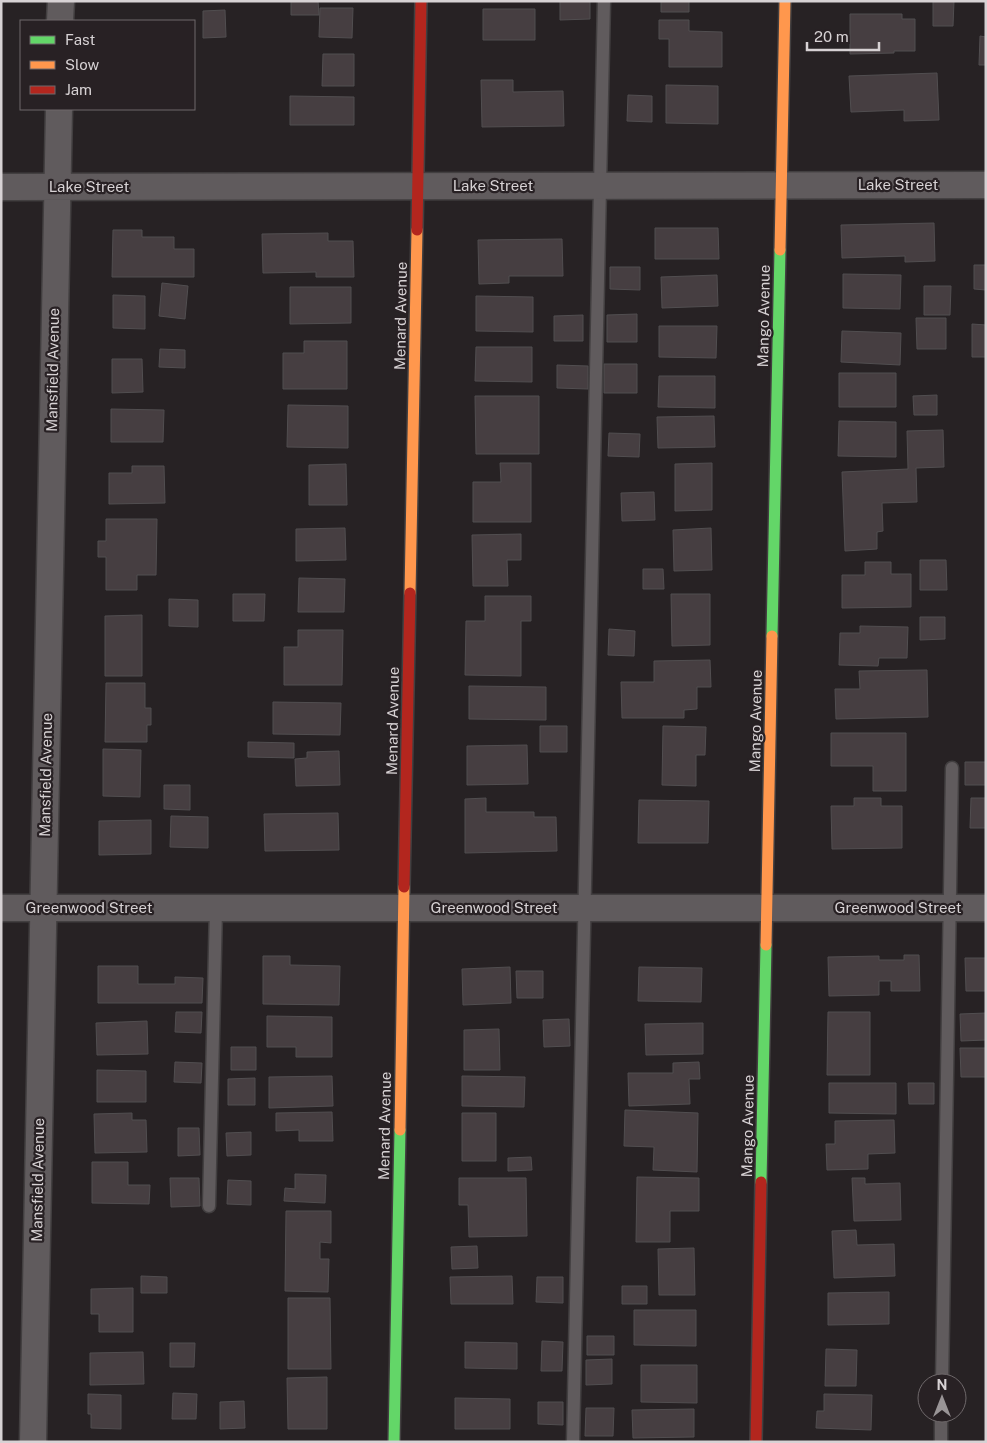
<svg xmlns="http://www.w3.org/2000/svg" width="987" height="1443" viewBox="0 0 987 1443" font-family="'Public Sans',sans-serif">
  <rect width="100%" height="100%" fill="#272224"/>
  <!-- building -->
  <path fill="#463e41" stroke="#514e50" d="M291 1H318L319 15H291Z
    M560 1H590V19L560 20Z
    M661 1H689V12H661Z
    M933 1H954L953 26H933Z
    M320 8H353L352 38 319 37Z
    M483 9H535V40H483Z
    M225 10 226 37 203 38V11Z
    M850 14H902V19H915V51H894V53L850 54Z
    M659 20H689V31L722 32V67H669V39H659Z
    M980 36 986 37V65H979Z
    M323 54H354V86H322Z
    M937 73 939 120 904 121V110L851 112 849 76Z
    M481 80H513V92L563 91 564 126 482 127Z
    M666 85 718 86V124L666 123Z
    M628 95 652 96V122L627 121Z
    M290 96 354 97V125H290Z
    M934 223 935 261 905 262V256L842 258 841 225Z
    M655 228H718L719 259H655Z
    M113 230H142V237H174V249H194V277H112Z
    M328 233V241H353L354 277H316V272L263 273 262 234Z
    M562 239 563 276H509V283L479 284 478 240Z
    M974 265H986V290L974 289Z
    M610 267H640V290L610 289Z
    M843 274 901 275 900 309 843 308Z
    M717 275 718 306 662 308 661 277Z
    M162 283 188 286 185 319 159 316Z
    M924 286H951L950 315H924Z
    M290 287H351V323L290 324Z
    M113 295 145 296V329L113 328Z
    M476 296 533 297V332L476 331Z
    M637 314V342H607V315Z
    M583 315V341H554V316Z
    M916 318H946V349H917Z
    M972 324 986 325V357H972Z
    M659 326H717L716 358 659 357Z
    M842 331 901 333 900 365 841 362Z
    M304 341H347V389H283V353H304Z
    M476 347H532V382L475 381Z
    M160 349 185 350V368L159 367Z
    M112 359H142L143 392 112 393Z
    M604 364H637V393H604Z
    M557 365 588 366V389L557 388Z
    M839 373H896V407H839Z
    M659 376H715V408L658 407Z
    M937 395V415H914L913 396Z
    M475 396H539V454H476Z
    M288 405 348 406V448L287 447Z
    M111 409 164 410 163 442H111Z
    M714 416 715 447 658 448 657 417Z
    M839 421 896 422V457L838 456Z
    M943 430 944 467 916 468 917 502 882 503 883 531 877 532V549L845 551 842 472 908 469 907 431Z
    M609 433 640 434 639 457 608 456Z
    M500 463H531V522H473V482H501Z
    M712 463V510L675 511V464Z
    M346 464 347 505H309V465Z
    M132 466H164L165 503 109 504V473H132Z
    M654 492 655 520 622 521 621 493Z
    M106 519H157L156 575H137V590H106V557H98V541H106Z
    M345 528 346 560 296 561V529Z
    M711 528 712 570 674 571 673 530Z
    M521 534V560H507L508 586H473L472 535Z
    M920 560H946L947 590H920Z
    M865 562H891V574H911V607L842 608V575H865Z
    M643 569H663L664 589H643Z
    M299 578 345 579 344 612H298Z
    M233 594H265L264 621H233Z
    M671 594H710V645L672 646Z
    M485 596H531V621H521V676L465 675 466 621H485Z
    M169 599 198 600V627L169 626Z
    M142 615V676H105V616Z
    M920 617H945V639L920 640Z
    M860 626 908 627 907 658H879L878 666 839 665 840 633H860Z
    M609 629 635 631 634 656 608 655Z
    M298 630H343L342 685H284V647H298Z
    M710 660 711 687H697V709L684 710V718H622L621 682H654V661Z
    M927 670 928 717 836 719 835 689H860L859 671Z
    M106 683H145V708H151V725H147V742H105Z
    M469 686 546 687V720L469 719Z
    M273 702 341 703 340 735 273 734Z
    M540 726H567V752H540Z
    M663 726 706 727 705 755H696V786L662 785Z
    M831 733H906V791H873V766H831Z
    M248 742 294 743V758L248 757Z
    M527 745 528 784 467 785V746Z
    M103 749 141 750 140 797 103 796Z
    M339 751 340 785 296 786 295 759 307 758V752Z
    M965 762H986V785H965Z
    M164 785H190V810L164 809Z
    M486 798V812H534V817H556L557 851 465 853V799Z
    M854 798H881V806H902V848L832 849 831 806H854Z
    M971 798H986V828H970Z
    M639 800 709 801 708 843H638Z
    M338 813 339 850 265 851 264 814Z
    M171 816 208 817V848L170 847Z
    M151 820V854L99 855V821Z
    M904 955H919L920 991H891V981H879V995L829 996 828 957 879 956V960H904Z
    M263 956H290V965L340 966 339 1005 263 1004Z
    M965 958H986V991H966Z
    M98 966H138V984H175V977L203 978 202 1003H98Z
    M510 967 511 1003 463 1005 462 969Z
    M639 967 702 968 701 1002 638 1001Z
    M516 971H543V998H517Z
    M176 1012H202L201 1033 175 1032Z
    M828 1012H870V1075H827Z
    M986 1013V1040L961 1041 960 1014Z
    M267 1016 332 1017V1057H296V1047H267Z
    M569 1019 570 1046 544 1047 543 1020Z
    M147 1021 148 1054 97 1055 96 1023Z
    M703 1023V1054L646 1055 645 1024Z
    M499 1029 500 1070H464V1030Z
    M231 1047H256V1070H231Z
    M960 1048H986V1077H961Z
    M175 1062 202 1063 201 1083 174 1082Z
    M699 1062 700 1079H689L690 1104 629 1106 628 1073H673V1063Z
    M97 1070 146 1071V1102H97Z
    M332 1076 333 1106 269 1108V1077Z
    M462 1076 525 1077 524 1107 462 1106Z
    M255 1078V1105H228V1079Z
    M829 1083H896V1114L829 1113Z
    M908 1083H934V1104H909Z
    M625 1110 698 1113 697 1172 653 1170 654 1147 624 1146Z
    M332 1112 333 1141H299V1130L276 1131V1113Z
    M132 1113V1120H146L147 1152 95 1153 94 1114Z
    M462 1113H496V1161H462Z
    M894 1120 895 1153 868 1154V1169L827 1170 826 1144H835V1121Z
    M178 1128H199L200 1155 178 1156Z
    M251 1132V1155L227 1156 226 1133Z
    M531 1157 532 1170 508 1171V1158Z
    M92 1162H128V1185H150L149 1204 92 1203Z
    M295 1174 326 1175 325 1203 284 1201 285 1188 295 1189Z
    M637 1177 699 1178V1211H670V1242H636Z
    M170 1178H199L200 1206 171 1207Z
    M459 1178H526L527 1236 469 1237 468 1205H459Z
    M852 1178H865V1184L900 1183 901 1220 854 1221Z
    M228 1180 251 1181V1205L227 1204Z
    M286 1211H331V1243L320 1242V1259H329L328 1292 285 1291Z
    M856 1230 857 1245 894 1244 895 1276 834 1278 832 1231Z
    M477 1246 478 1268 452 1269 451 1247Z
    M694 1248 695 1295H659L658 1249Z
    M141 1276 167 1277V1293H141Z
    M512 1276 513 1304H451L450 1277Z
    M537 1277H563V1303L536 1302Z
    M622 1286H647V1304H622Z
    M133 1288V1332H99V1314H91V1289Z
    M889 1292V1324L828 1325V1293Z
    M288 1298H330L331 1369H288Z
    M634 1310H696V1346L634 1345Z
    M587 1336H614V1355H587Z
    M542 1341 563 1342 562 1371H541Z
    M465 1342 517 1343V1369L465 1368Z
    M170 1343H195L194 1367H170Z
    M826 1349 857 1350 856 1386H825Z
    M143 1352 144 1384 90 1385V1353Z
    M612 1359V1384L586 1385V1360Z
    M641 1365H697V1403L641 1402Z
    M327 1377V1429H288L287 1378Z
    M173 1393 197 1394 196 1419H172Z
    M88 1394 121 1395V1429L91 1428V1414H88Z
    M824 1394 872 1395 871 1430 816 1428 817 1411H824Z
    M455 1398 510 1399V1429H455Z
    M244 1401 245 1428 220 1429V1402Z
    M538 1402H563V1425L538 1424Z
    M586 1408H614L613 1436H585Z
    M694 1409V1437L633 1438 632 1410Z"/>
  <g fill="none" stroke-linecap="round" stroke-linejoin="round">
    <!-- lane casing -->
    <g stroke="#423f40" stroke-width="15">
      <path id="lane" d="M209 1206 216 908
        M942 1383 952 768
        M573 1442 604 1
        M941 1442V1413"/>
    </g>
    <!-- street casing -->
    <g stroke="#423f40" stroke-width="29">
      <path id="street" d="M60 21 61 1
        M1 187 986 185
        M1 908H986
        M33 1442 59 109"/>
    </g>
    <!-- fast casing -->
    <g stroke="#423f40" stroke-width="14">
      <path id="fast" d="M772 636 780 250
        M761 1182 766 945
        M394 1442 400 1130"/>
    </g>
    <!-- slow casing -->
    <g stroke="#423f40" stroke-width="14">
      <path id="slow" d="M780 250 785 1
        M410 593 417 230
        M766 945 772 636
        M400 1130 404 887"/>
    </g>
    <!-- jam casing -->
    <g stroke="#423f40" stroke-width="14">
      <path id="jam" d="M417 230 421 1
        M404 887 410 593
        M756 1442 761 1182"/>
    </g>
    <!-- lane -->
    <use href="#lane" stroke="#605b5d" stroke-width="12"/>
    <!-- street -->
    <use href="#street" stroke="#605b5d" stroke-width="26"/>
    <!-- fast -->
    <use href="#fast" stroke="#63d668" stroke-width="11"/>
    <!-- slow -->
    <use href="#slow" stroke="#ff974d" stroke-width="11"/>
    <!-- jam -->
    <use href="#jam" stroke="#b3261e" stroke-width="11"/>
  </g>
  <g text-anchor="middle" stroke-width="4.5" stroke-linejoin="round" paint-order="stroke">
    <!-- street labels -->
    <g font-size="15" fill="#d7d2d4" stroke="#282124">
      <text x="898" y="190">Lake Street</text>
      <text x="493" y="191">Lake Street</text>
      <text x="89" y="192">Lake Street</text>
      <text transform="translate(401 316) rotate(-89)" y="5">Menard Avenue</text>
      <text transform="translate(764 316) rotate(-89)" y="5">Mango Avenue</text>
      <text transform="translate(53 370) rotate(-89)" y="5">Mansfield Avenue</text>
      <text transform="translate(393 721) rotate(-89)" y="5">Menard Avenue</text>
      <text transform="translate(756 721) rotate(-89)" y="5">Mango Avenue</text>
      <text transform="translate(46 775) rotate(-89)" y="5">Mansfield Avenue</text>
      <text x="89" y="913">Greenwood Street</text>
      <text x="494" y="913">Greenwood Street</text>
      <text x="898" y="913">Greenwood Street</text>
      <text transform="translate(385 1126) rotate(-89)" y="5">Menard Avenue</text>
      <text transform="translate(748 1126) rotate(-89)" y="5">Mango Avenue</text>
      <text transform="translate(38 1180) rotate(-89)" y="5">Mansfield Avenue</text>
    </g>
  </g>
  <!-- border -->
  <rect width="987" height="1443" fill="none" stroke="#d7d2d4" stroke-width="5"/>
  <!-- legend -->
  <rect x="20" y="20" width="175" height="90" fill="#282124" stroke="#6e686a"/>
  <rect x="30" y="36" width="25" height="8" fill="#63d668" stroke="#6e686a"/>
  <text x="65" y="45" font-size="15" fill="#d7d2d4">Fast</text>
  <rect x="30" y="61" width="25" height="8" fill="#ff974d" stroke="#6e686a"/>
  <text x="65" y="70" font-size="15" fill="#d7d2d4">Slow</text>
  <rect x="30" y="86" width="25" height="8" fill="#b3261e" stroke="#6e686a"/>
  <text x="65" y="95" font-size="15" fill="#d7d2d4">Jam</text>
  <!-- north arrow -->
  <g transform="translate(942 1398)"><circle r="24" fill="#282124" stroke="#6e686a"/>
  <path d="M0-4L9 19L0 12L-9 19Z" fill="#999496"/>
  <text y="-8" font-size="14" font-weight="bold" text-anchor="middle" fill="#d7d2d4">N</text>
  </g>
  <!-- scale -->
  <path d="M807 42v8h72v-8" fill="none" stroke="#d7d2d4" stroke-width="2.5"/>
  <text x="814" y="42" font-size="15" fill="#d7d2d4" stroke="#282124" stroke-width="4" paint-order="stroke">20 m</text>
</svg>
